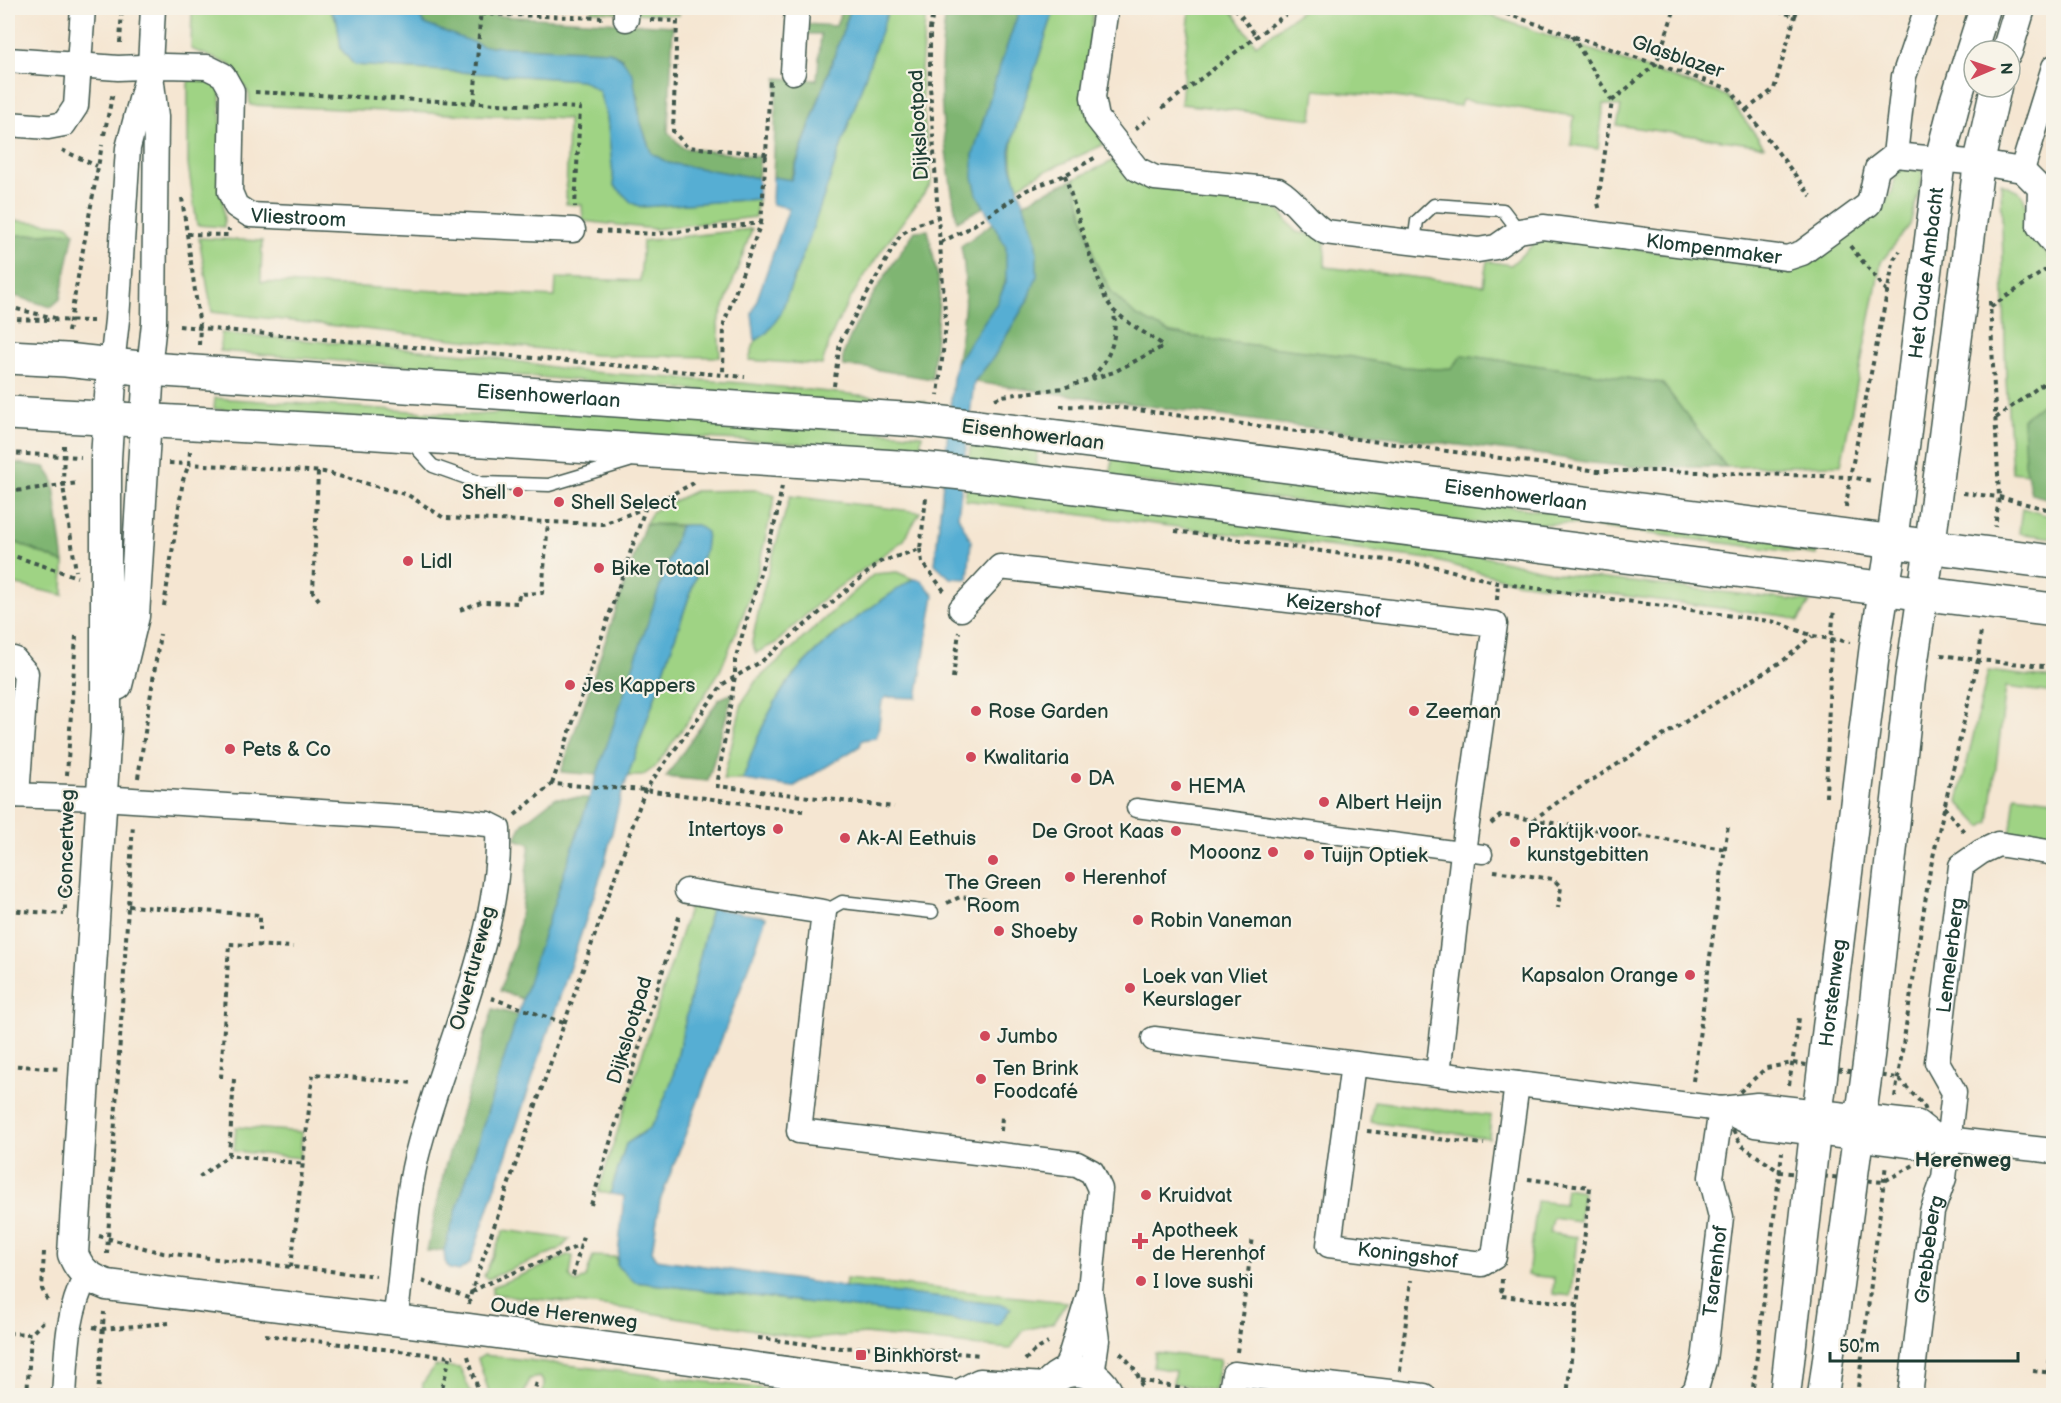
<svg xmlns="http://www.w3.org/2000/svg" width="2061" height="1403" viewBox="0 0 2061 1403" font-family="'Balsamiq Sans',sans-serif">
  <rect width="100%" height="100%" fill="#f7f3e8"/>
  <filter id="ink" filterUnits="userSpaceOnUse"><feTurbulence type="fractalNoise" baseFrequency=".0167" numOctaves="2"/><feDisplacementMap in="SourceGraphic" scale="12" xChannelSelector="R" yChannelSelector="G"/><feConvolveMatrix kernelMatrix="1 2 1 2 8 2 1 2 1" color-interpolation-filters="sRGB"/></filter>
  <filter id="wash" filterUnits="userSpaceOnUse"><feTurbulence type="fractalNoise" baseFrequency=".008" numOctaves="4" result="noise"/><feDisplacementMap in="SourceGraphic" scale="24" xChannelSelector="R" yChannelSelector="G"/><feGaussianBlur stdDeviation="1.35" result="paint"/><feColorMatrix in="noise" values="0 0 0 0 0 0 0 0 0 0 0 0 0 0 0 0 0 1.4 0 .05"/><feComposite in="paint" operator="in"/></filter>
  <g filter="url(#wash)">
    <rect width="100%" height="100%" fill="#f5e6d2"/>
    <!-- green -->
    <path fill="#9fd384" stroke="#5f885c" stroke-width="1.5" d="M192 8H329L337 21 341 49 354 65 582 80 599 91 607 117 614 185 641 207 758 199 755 217 655 229 583 221 582 205 566 204 568 119 250 105 249 94 231 65 191 49Z
      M591 8H679V15L591 11Z
      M889 8H926L921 70 922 100 931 184C899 226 859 278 836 326 830 338 826 352 822 365L749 360 755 341 766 334 780 315 811 233Z
      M1055 8H1094L1089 51 1103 145 1037 175 1017 187C1011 165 1010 153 1015 130Z
      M1190 8H1230L1256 45 1305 8H1468L1727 96 1764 146 1617 125 1621 107 1604 104 1598 149 1571 145 1574 116 1462 100 1460 106 1386 96 1315 90 1312 119 1181 104Z
      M191 76 211 78 220 90 224 227 197 225 188 164V83Z
      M1115 160 1270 199 1296 232 1325 237V267L1483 285 1487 261 1511 265 1542 236 1785 269 1797 268 1817 257 1885 203 1892 192 1898 166 1924 171 1910 225 1881 262 1841 465 1726 467 1662 383 1462 355 1452 368 1437 369 1403 367 1347 356 1227 342 1171 333 1135 315 1112 293 1095 261 1074 179Z
      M2001 183 2019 191 2024 198 2033 235 2053 263V395L2023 419 2027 474 2012 472 2006 380Z
      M8 220 68 225 74 232 8 236Z
      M752 229 718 323 720 357 595 355 212 312 199 238 262 241 261 282 555 297 556 278 640 281 643 241Z
      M221 333 477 355 577 371 741 383 926 402V409L220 351Z
      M215 398 473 415 572 408 922 435 919 455 806 444 214 409Z
      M971 439 1038 447 1036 468 969 461Z
      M1113 456 1817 546 1816 555 1573 524H1482L1110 478Z
      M967 485 1433 545 1560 574 1810 602 1798 621 1784 616 1516 582 1429 559 965 500Z
      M758 490 775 496 757 575 742 618 720 671 688 721 655 767 642 776H628L705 550 707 533 697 525 645 524 653 511 695 491Z
      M790 496 920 512 904 540 825 597 776 643 756 653 752 642 763 590Z
      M2022 508 2053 517V538L2019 533Z
      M8 539 64 563 63 595 8 583Z
      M897 572 913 579C874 605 816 643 789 681 767 711 754 745 743 780H723L742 703 755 682 874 574Z
      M1988 671 2053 679 2054 693 2006 687 1989 822 1982 827 1958 802Z
      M2015 795 2053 800V842L2010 837Z
      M690 906 711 908 672 1080 656 1119 649 1128 626 1144 610 1194 598 1192Z
      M1374 1101 1491 1116 1489 1138 1370 1122Z
      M236 1127 302 1132 300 1158 234 1151Z
      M1566 1188 1583 1191 1579 1222 1553 1218 1550 1233 1577 1237 1571 1296 1553 1294 1554 1278 1528 1275 1537 1201 1564 1204Z
      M504 1230 570 1239 560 1249 488 1279 484 1276Z
      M567 1255 573 1256 570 1276 573 1281 577 1283 586 1277 593 1256 616 1257 617 1266 635 1282 998 1325 1010 1308 1004 1305 845 1287 846 1279 1067 1302 1053 1323 1024 1330 1010 1349 865 1334 810 1339 620 1308 492 1294V1287L549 1264Z
      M1155 1352 1220 1360 1214 1391 1173 1383 1175 1371 1153 1367Z
      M484 1355 816 1395H543L544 1383 540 1377 529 1379 524 1395H490L478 1359Z
      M435 1366 460 1368 472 1395 422 1396 423 1383Z"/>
    <!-- forest -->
    <path fill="#7fb572" stroke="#4f7953" stroke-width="1.5" d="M414 8H479L484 15 673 26 668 132 683 148 760 157 758 178 668 163 651 153 640 120 638 98 622 58 609 51 483 46 424 24Z
      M842 8H851L790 180 773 177 777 78 817 80 821 34H805L806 24 836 26Z
      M947 8H1020L995 81 973 155 977 194 984 207 957 221C944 148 934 81 947 8Z
      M1074 179 1095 261 1112 293 1135 315 1171 333 1227 342 1347 356 1403 367 1437 369 1452 368 1462 355 1662 383 1726 467H1632L1591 463 1544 455 1289 425 974 382 993 358 1029 298 1035 238 1023 204 1038 195Z
      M993 223C997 231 1004 240 1006 248 1016 291 980 331 956 363 964 326 969 283 961 246Z
      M928 230 940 289 932 379 867 368 843 366C836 344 900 253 915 231Z
      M74 232 60 299 51 307 8 294V236Z
      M2053 395V500L2031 494 2025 463 2023 419Z
      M8 462 45 467 53 479 64 563 8 539Z
      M645 524 680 526 598 775 561 772Z
      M733 693 708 781 666 777 719 699Z
      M555 798H589L523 999 500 991 517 938 530 844 515 839 523 823Z
      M493 1009 518 1015 444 1250 427 1251 445 1167Z"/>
    <!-- water -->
    <path fill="#56aed3" stroke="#3a7684" stroke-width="1.5" d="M329 8H414L424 24 483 46 609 51 621 58 633 74 640 120 651 153 668 163 758 178V199L641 207 632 203 614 185 607 117 599 91 582 80 354 65 341 49 337 21Z
      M851 8H889L811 233 780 315 766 334 755 341 752 314 789 208 772 204 773 177 791 180Z
      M1020 8H1055L1015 130 1010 151 1011 166 1035 238 1037 253V276L1029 298 993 358 974 382 958 516 971 541 968 579 950 578 935 564 953 379 956 363 997 303 1006 282V247L977 194 973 177V155L995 81Z
      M686 525H697L707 532 705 550 620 799 604 866 470 1263 459 1271 449 1269 445 1261 444 1250 536 957 680 526Z
      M913 579 921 580 934 595 917 698 887 697 882 701 878 732 875 738 862 740 860 746 793 787 743 780C754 745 767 711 789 681 816 644 874 605 913 579Z
      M711 908 766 917 752 959 660 1201 652 1251 657 1259 845 1287 1004 1305 1011 1308 998 1325 635 1282 617 1266 624 1196 610 1194 626 1144 649 1129 656 1119 672 1080Z"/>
  </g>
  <g filter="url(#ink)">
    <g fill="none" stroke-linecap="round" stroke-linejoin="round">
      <!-- service casing -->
      <g stroke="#3f564c" stroke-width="15">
        <path id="service" d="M1414 242 1417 221 1434 205 1503 210 1519 231
          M411 442 433 466 481 483 549 485 629 461
          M824 912 842 902 932 912"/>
      </g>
      <!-- pedestrian casing -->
      <g stroke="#3f564c" stroke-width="21">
        <path id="pedestrian" d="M1136 808 1483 854"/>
      </g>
      <!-- minor casing -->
      <g stroke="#3f564c" stroke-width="27">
        <g id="minor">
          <path id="s1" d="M1106 8 1093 97 1097 118 1137 169 1155 178 1278 190C1298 202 1305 220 1325 232L1478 250 1496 247 1519 231 1543 227 1787 258 1802 253 1869 204 1877 169 1895 155 1979 163 2022 170 2040 188 2039 226 2054 244"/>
          <path d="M626 19V8"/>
          <path id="s2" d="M8 60 118 68 165 66 207 67 223 75 232 91 230 192 236 206 250 215 573 230"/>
          <path d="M793 72 797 8"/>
          <path d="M8 124 48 127 64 124 76 106 83 8"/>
          <path d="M1895 155 1904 76 1927 8"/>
          <path d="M2022 170 2054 67"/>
          <path d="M112 365 117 320 128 148 147 77"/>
          <path d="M149 369 154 323 156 117 150 66 153 8"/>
          <path id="s3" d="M961 609 1000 567 1495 624 1463 852 1438 1074"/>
          <path d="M8 658 14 659 26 673 17 795"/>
          <path d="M8 795 101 798 447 820 488 824 498 829C502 932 447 1044 420 1143 404 1200 404 1261 395 1320"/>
          <path d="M687 891 824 912 799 1131 1077 1164 1092 1172 1100 1189 1090 1290 1097 1340 1092 1375"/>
          <path d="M1154 1039 1721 1109 1757 1105 1918 1123 1937 1138 2054 1151"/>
          <path id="s4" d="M1353 1064 1329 1245 1482 1264 1494 1257 1517 1084"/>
          <path d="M1721 1109 1755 1125 1917 1146 1937 1138"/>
          <path d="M1065 1373 1089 1295"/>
          <path d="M64 1396C67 1353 66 1315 86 1276"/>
          <path d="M1230 1396 1234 1374 1424 1396"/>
          <path id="s5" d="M1690 1396 1696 1389 1704 1361 1721 1217 1711 1177 1721 1109"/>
          <path id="s6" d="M1910 1396 1932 1212 1944 1178 1954 1092 1937 1062 1961 866 1981 852 1998 844 2054 853"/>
        </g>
      </g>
      <!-- tertiary casing -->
      <g stroke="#3f564c" stroke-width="33">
        <g id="tertiary">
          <path d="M2007 51 2020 8"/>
          <path d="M112 365 106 459V729L73 1254C80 1272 89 1278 107 1285L468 1329 964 1396"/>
          <path d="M117 685 134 616 149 369"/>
          <path d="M961 1394 980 1384 1045 1388"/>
          <path d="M1042 1396C1055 1363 1096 1363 1109 1396"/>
          <path id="s7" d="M1785 1396 1815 1133 1875 645 1892 542 1940 160 1955 102 1985 8"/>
          <path d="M1823 1396 1870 1049 1910 680 1930 546 1979 163 1996 87"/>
        </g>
      </g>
      <!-- primary casing -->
      <g stroke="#3f564c" stroke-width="36">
        <g id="primary">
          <path id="s8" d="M8 357 66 360 149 369 918 420"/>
          <path d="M8 413 362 432 912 468"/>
          <path id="s9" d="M978 427 2054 562"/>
          <path d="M973 474 2054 610"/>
        </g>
      </g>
      <!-- path -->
      <path stroke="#3f564c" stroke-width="4" stroke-dasharray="4.5 4.5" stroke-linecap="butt" d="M934 8 930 29V85L938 218 946 325 938 395
        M1235 8 1256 36
        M1489 8 1730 89 1811 196
        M1769 8 1795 16 1798 8
        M481 14 603 18
        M650 20 677 21 673 131 687 147 766 154 770 81
        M1572 36 1612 101 1598 203 1600 211
        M120 43 122 8
        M255 92 580 108 575 207
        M1612 101 1656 64 1675 8
        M474 102 481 8
        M1162 108 1294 8
        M1746 110 1774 89 1795 16
        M1135 129 1151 117
        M104 135 113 92
        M62 150 97 166
        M1065 175 1089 253 1106 300 1114 311 1132 325 1165 346
        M182 198 200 327 199 345
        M761 223 766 154
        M597 231 656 234 761 223 724 323 723 375
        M187 234 228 235 229 229
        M941 242 966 230 1027 190 1065 175 1098 156
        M1850 246 1887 291
        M1990 301 1999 497 1995 527
        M8 307 59 319
        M1991 307 2050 267
        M8 319 93 321
        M179 326 745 377
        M68 332 102 145
        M1092 378C1111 356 1117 341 1114 311
        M834 386 840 342 901 234 918 224 937 218
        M995 399 1002 396 1063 388 1114 372 1164 346
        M1060 406 1115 407 1598 471H1665L1850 477 1873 481
        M1996 418 2054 376
        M64 445 63 486 76 571
        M8 453 81 457
        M169 463 324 472 408 495 444 518 548 522 603 524 645 508 694 483
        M318 472 313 592 319 600
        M782 486 776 519 735 660V676L717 786 894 807
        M8 492 78 483
        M1963 493 1999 497 2054 511
        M1846 507 1850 477 1894 259 1900 251
        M1175 531 1437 567 1498 583 1776 622 1813 636 1850 642
        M920 549 922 562 945 592
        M8 554 77 577
        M1497 600 1498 583
        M164 606 183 480 189 464 190 451
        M460 610 481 602 518 603 519 594 542 593 548 522
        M1941 655 1978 660 2054 667
        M953 678 959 632
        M67 775 76 636
        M138 778 160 634
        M552 784 645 509
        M1826 797 1831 640 1834 609
        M1944 807 1966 834
        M515 815 552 784 645 790 803 811
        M1533 820 1565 797 1784 660 1812 636
        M1491 824 1501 815 1725 849
        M1494 871 1553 879 1561 887 1558 908
        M947 903 960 897 989 900
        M128 906 260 915V930
        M8 910 64 914
        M65 910 66 821
        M491 998 564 1023
        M1793 1063 1898 1078 1924 1106 1937 1138 1923 1160 1883 1182 1780 1172 1741 1145 1721 1109 1766 1068Z
        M8 1065 60 1069
        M221 1078 229 944 293 947
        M234 1079 229 1155 304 1164
        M1693 1081 1728 825
        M1789 1085 1799 1018
        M1895 1097 1930 870 1978 660 1981 630
        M1001 1131 1002 1116
        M1367 1131 1484 1144
        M199 1177 229 1155
        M1528 1179 1590 1187 1567 1396
        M591 1205 680 914
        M99 1236 163 1253 376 1276
        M44 1252 42 1289 49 1303
        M107 1254 133 824
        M291 1267 313 1074 414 1083
        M573 1276 583 1236
        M1502 1279 1501 1296 1577 1304
        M422 1281 471 1299
        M472 1292 486 1284 581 1245
        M469 1304 471 1293 645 790 723 684 762 661 880 562 920 549 926 498
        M93 1327 102 1329 169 1323
        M8 1333 31 1334 46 1319
        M265 1335 450 1357 454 1356
        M758 1338 840 1348 885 1347 981 1355
        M1237 1352 1253 1237
        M1120 1353C1133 1364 1141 1378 1144 1396
        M468 1356 480 1396
        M1025 1360 1034 1351 1048 1343
        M1400 1371 1411 1280
        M2033 1371 2054 1373
        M2048 1373 2054 1331
        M1140 1380 1207 1394
        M27 1396 31 1334
        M98 1396 104 1312
        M440 1396 450 1357
        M533 1396 537 1382
        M1752 1396 1782 1152
        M1857 1396 1886 1164"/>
      <!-- service -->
      <use href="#service" stroke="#fff" stroke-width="12"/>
      <!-- pedestrian -->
      <use href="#pedestrian" stroke="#fff" stroke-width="18"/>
      <!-- minor -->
      <use href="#minor" stroke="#fff" stroke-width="24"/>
      <!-- tertiary -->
      <use href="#tertiary" stroke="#fff" stroke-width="30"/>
      <!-- primary -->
      <use href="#primary" stroke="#fff" stroke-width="33"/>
      <!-- primary-bridge casing -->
      <g stroke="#3f564c" stroke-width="36" stroke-linecap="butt">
        <path id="primary-bridge" d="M918 420 978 427
          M912 468 973 474"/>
      </g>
      <!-- primary-bridge -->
      <use href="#primary-bridge" stroke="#fff" stroke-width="33"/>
    </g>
  </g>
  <!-- markers -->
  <g fill="#d1495b" stroke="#f7f3e8" stroke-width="2">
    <circle cx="518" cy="492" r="6"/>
    <circle cx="559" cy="502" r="6"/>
    <circle cx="408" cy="561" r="6"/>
    <circle cx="599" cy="568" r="6"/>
    <circle cx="570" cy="685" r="6"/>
    <circle cx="976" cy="711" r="6"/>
    <circle cx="1414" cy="711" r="6"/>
    <circle cx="230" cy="749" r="6"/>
    <circle cx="971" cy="757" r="6"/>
    <circle cx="1076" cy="778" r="6"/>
    <circle cx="1176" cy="786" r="6"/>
    <circle cx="1324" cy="802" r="6"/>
    <circle cx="778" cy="829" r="6"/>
    <circle cx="1176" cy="831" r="6"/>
    <circle cx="845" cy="838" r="6"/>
    <circle cx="1515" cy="842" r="6"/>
    <circle cx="1273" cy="852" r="6"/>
    <circle cx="1309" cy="855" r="6"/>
    <circle cx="993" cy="860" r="6"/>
    <circle cx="1070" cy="877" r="6"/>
    <circle cx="1138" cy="920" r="6"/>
    <circle cx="999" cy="931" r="6"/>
    <circle cx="1690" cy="975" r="6"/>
    <circle cx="1130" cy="988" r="6"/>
    <circle cx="985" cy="1036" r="6"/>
    <circle cx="981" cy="1079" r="6"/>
    <circle cx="1146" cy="1195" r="6"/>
    <path d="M1137 1232h6v6h6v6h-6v6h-6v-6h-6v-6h6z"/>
    <circle cx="1141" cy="1281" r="6"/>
    <rect x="855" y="1349" width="12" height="12" rx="3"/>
  </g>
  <g text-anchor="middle" stroke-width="4.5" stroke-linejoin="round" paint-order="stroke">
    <!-- street labels -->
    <g font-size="20" fill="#1f3d34" stroke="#f7f3e8">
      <text transform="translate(1678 56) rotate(19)" y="7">Glasblazer</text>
      <text transform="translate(918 125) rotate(-93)" y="7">Dijkslootpad</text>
      <text dy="7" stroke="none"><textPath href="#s2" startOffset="417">Vliestroom</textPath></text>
      <text dy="7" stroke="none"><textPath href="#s1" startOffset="780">Klompenmaker</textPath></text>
      <text dy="7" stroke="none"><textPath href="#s7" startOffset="1132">Het Oude Ambacht</textPath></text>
      <text dy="7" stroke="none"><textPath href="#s8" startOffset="542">Eisenhowerlaan</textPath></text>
      <text transform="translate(1033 434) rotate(7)" y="7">Eisenhowerlaan</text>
      <text dy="7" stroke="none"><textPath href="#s9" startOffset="542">Eisenhowerlaan</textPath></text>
      <text dy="7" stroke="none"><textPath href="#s3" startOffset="393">Keizershof</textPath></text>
      <text transform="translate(66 844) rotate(-89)" y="7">Concertweg</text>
      <text dy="7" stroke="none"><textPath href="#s6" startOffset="450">Lemelerberg</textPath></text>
      <text transform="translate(472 968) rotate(-75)" y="7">Ouvertureweg</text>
      <text dy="7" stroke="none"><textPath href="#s7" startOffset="406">Horstenweg</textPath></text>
      <text transform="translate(629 1030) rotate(-73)" y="7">Dijkslootpad</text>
      <text dy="7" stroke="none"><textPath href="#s6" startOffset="148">Grebbeberg</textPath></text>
      <text dy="7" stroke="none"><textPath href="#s4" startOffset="262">Koningshof</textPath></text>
      <text dy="7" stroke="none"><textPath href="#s5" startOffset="129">Tsarenhof</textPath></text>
      <text transform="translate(564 1313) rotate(7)" y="7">Oude Herenweg</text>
    </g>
    <!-- poi labels -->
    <g font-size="20" fill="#1f3d34" stroke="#f7f3e8" text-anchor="start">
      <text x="506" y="499" text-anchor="end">Shell</text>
      <text x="571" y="509">Shell Select</text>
      <text x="420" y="568">Lidl</text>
      <text x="611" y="575">Bike Totaal</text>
      <text x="582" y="692">Jes Kappers</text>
      <text x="988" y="718">Rose Garden</text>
      <text x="1426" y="718">Zeeman</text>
      <text x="242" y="756">Pets &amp; Co</text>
      <text x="983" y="764">Kwalitaria</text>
      <text x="1088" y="785">DA</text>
      <text x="1188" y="793">HEMA</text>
      <text x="1336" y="809">Albert Heijn</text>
      <text x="766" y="836" text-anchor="end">Intertoys</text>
      <text x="1164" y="838" text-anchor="end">De Groot Kaas</text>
      <text x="1527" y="838">Praktijk voor<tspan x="1527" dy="23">kunstgebitten</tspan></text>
      <text x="857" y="845">Ak-Al Eethuis</text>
      <text x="1261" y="859" text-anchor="end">Mooonz</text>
      <text x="1321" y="862">Tuijn Optiek</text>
      <text x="1082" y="884">Herenhof</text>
      <text x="993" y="889" text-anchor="middle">The Green<tspan x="993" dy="23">Room</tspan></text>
      <text x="1150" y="927">Robin Vaneman</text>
      <text x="1011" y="938">Shoeby</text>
      <text x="1678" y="982" text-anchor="end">Kapsalon Orange</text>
      <text x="1142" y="983">Loek van Vliet<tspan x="1142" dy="23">Keurslager</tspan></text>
      <text x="997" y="1043">Jumbo</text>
      <text x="993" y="1075">Ten Brink<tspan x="993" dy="23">Foodcafé</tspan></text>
      <text x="1158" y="1202">Kruidvat</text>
      <text x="1152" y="1237">Apotheek<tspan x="1152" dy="23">de Herenhof</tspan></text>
      <text x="1153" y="1288">I love sushi</text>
      <text x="873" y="1362">Binkhorst</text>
    </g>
    <!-- neighbourhood labels -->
    <g font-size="21" font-weight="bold" fill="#1f3d34" stroke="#f7f3e8">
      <text x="1963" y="1167">Herenweg</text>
    </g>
  </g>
  <!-- margin -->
  <rect width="2061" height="1403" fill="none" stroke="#f7f3e8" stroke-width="30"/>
  <!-- north arrow -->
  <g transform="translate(1992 69) rotate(88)"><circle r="28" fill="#f7f3e8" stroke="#a1aaa0" stroke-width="1.5"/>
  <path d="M0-4.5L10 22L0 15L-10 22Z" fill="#d1495b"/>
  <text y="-9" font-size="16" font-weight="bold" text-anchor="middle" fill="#1f3d34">N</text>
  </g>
  <!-- scale -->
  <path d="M1830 1352v9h188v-9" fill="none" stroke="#1f3d34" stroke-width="3"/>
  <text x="1839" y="1352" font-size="18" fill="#1f3d34" stroke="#f7f3e8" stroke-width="4.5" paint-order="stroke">50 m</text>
</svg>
